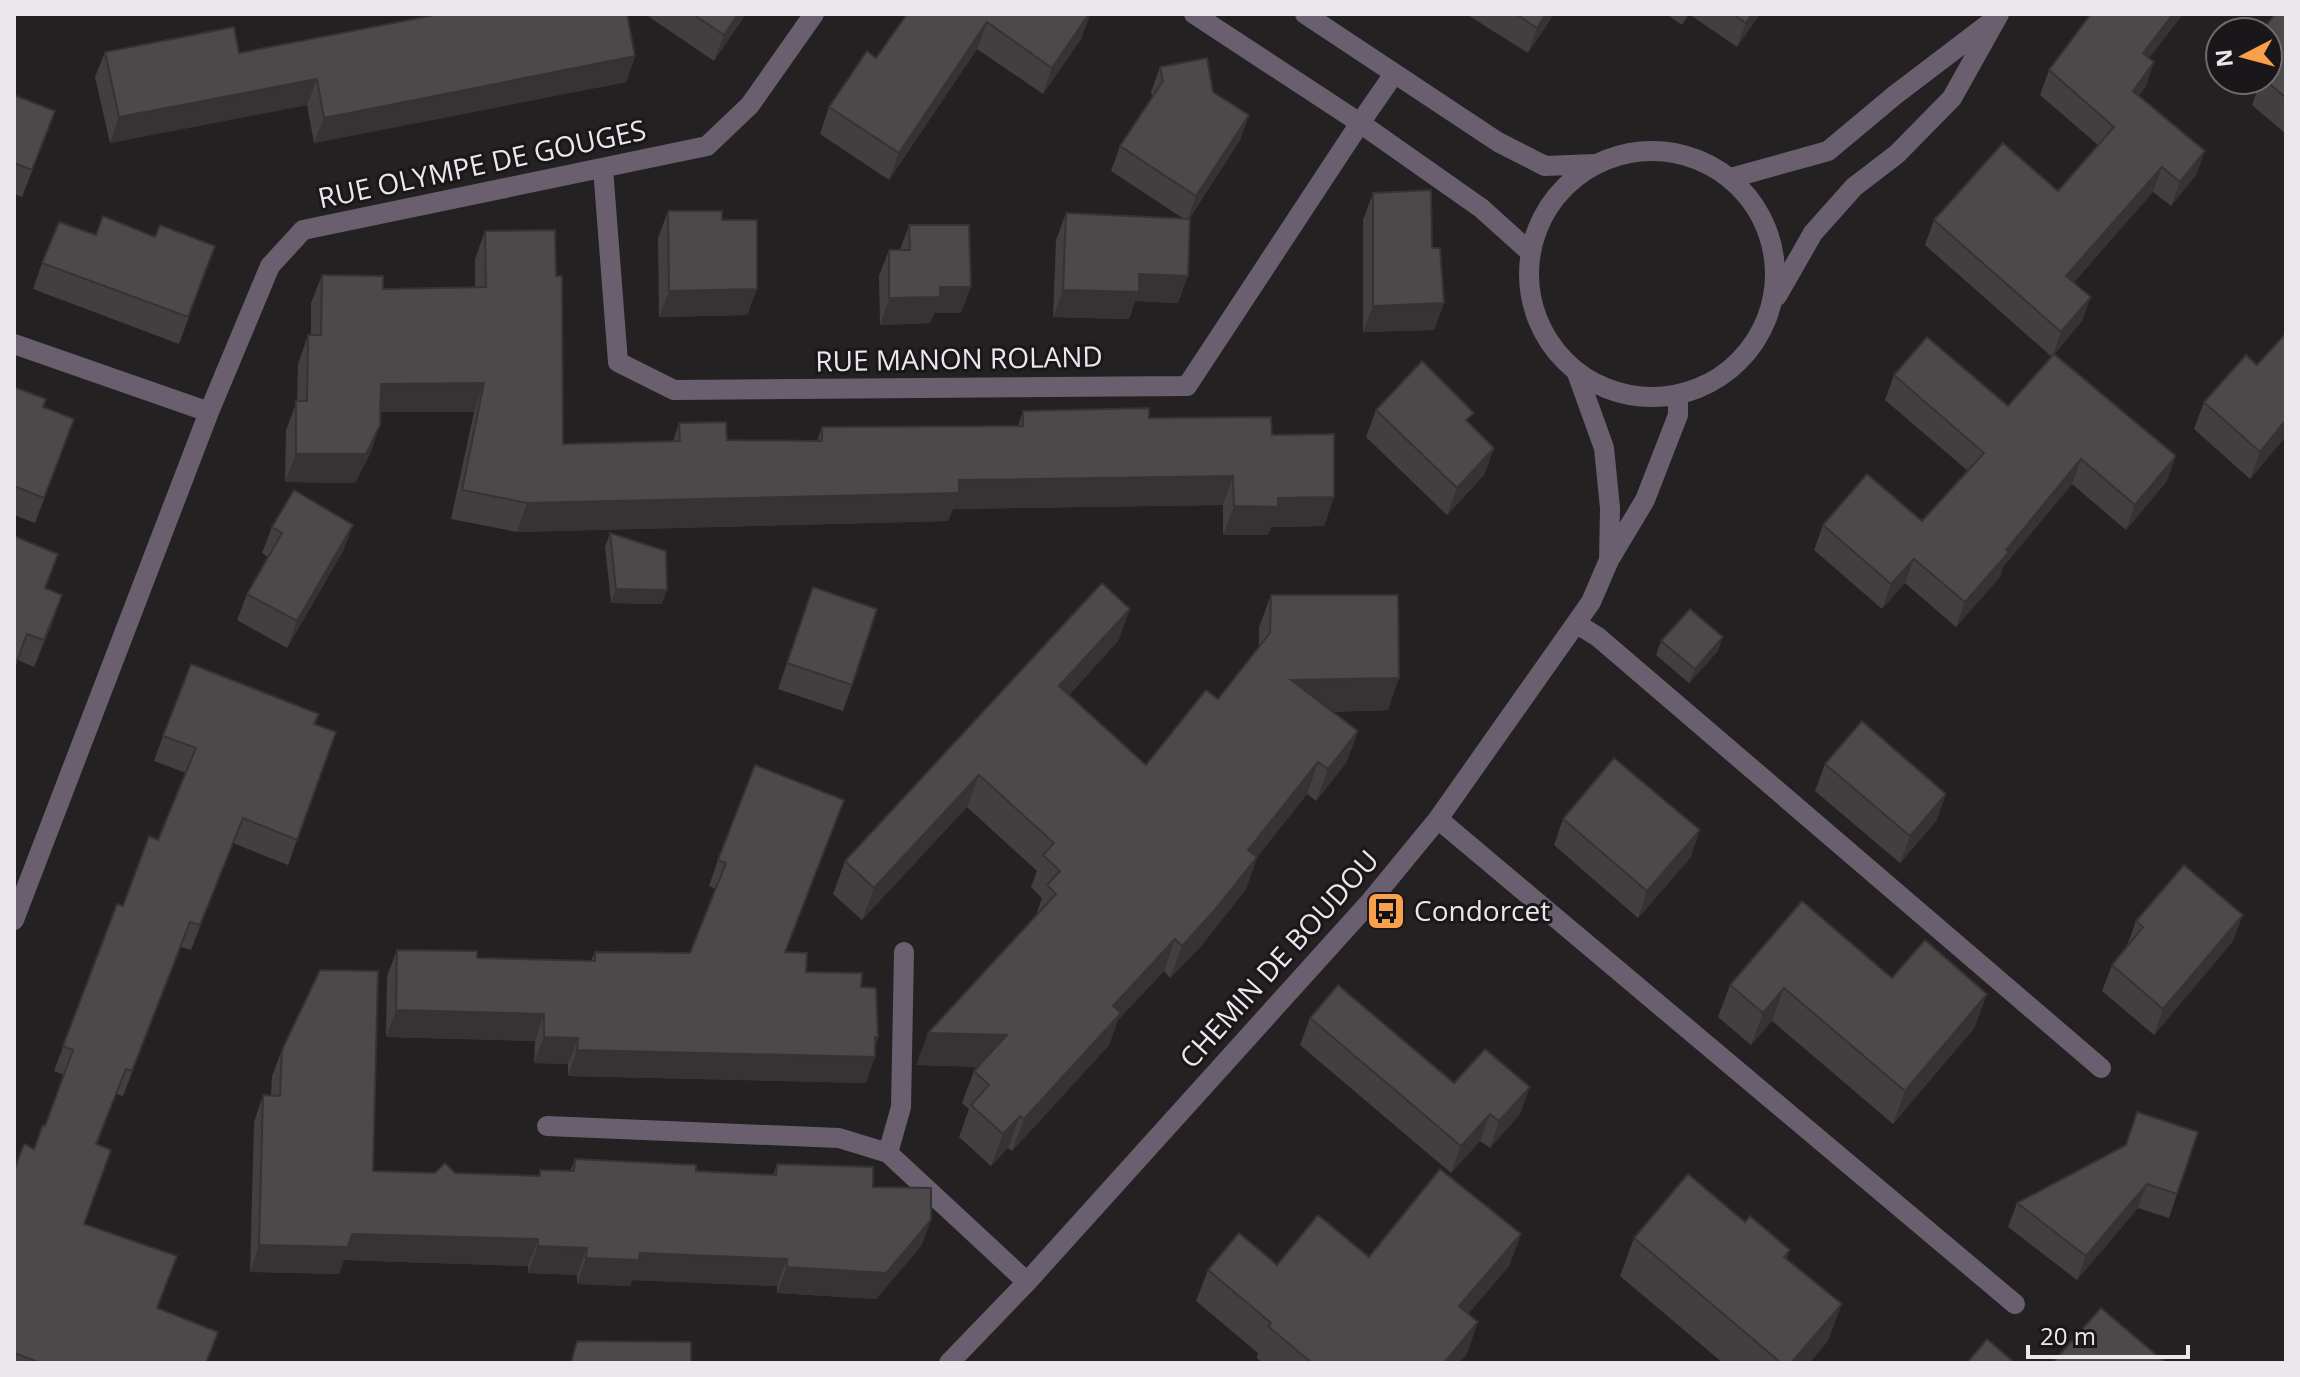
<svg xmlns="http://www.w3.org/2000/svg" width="2300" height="1377" viewBox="0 0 2300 1377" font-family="'Open Sans',sans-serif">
  <rect width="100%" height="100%" fill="#232122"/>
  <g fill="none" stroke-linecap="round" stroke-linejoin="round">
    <!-- minor -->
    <path stroke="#695f6f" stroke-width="20" d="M1194 14 1360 123 1481 208 1530 252
      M1305 14 1498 142 1545 166 1594 164
      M1529 274a123 123 0 1 1 246 0a123 123 0 1 1-246 0Z
      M603 168 618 362 674 390 1187 386 1360 123 1394 74
      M1731 178 1828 151 1895 95 1991 22
      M1777 296 1813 233 1854 187 1897 154 1952 98 1999 14
      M14 344 209 412
      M1577 373 1604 448 1610 508 1609 559
      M1577 624 1598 637 2101 1068
      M1438 819 2015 1304
      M14 920 209 412 270 266 303 230 707 146 750 105 814 14
      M547 1126 839 1138 888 1153 1027 1282
      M888 1153 901 1107 904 952
      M949 1363 1027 1282 1369 903 1438 819 1591 602 1609 560 1645 500 1678 415V396"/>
  </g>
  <!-- wall -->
  <path fill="#413f40" d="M645 14H746L714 61Z
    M907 14H1090L1081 39 1043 94 977 49 889 180 820 134 829 107 876 58Z
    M1466 14H1554L1528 53Z
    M1666 14H1760L1737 47 1689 14 1682 25Z
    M2183 14 2149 58 2146 86 2139 95 2205 151 2196 175 2171 206 2153 192 2074 282 2082 321 2054 354 2167 481 2126 530 2072 484 2003 567 2000 577 1956 627 1905 583 1882 609 1814 550 1823 525 1922 521 1968 471 1885 400 1894 375 2008 406 2052 357 1925 245 1934 220 2058 191 2098 145 2040 95 2049 70Z
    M2286 14V134L2252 105 2260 83 2257 80H2268V32Z
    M105 52 239 53 635 56 626 82 314 143 307 105 110 143 95 77Z
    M1160 67 1213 92 1249 115 1240 140 1189 219 1178 303 1135 301 1129 319 1053 317 1056 240 1066 213 1184 219 1111 171 1120 146 1152 97 1151 92Z
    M14 95 55 111 22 197 14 194Z
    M1373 193 1432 248 1444 303 1434 330 1363 332V220Z
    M668 211 722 220 757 289 747 315 659 317 658 238Z
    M909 225 961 313H934L930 323 880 325 879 276 889 250H900Z
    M485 231 556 276 563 444 673 442 679 423 727 440 817 441 822 427 1018 426 1023 411 1149 418 1272 435 1334 497 1324 526 1271 527 1268 535H1223V505L953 509 948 521 517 532 451 519 474 412H381L370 454 355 483 285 482 286 430 297 401 298 364 308 335H311V303L322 275 383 289 475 287V259Z
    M155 237 215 246 179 344 33 289 42 263Z
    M2257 365 2286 436 2250 479 2194 429 2204 402Z
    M14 387 43 407 74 419 35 523 14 515Z
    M1376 410 1470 424 1494 448 1484 475 1447 515 1366 437Z
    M353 525 343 551 287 648 237 620 247 594 268 557 262 553 272 527Z
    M610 533 662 604 611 603 605 547Z
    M14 536 45 589 53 622 34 667 18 660Z
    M813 587 852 685 843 711 778 689Z
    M1271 595 1388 710 1332 712 1358 731 1346 763 1316 801 1307 794 1257 857 1246 889 1202 945 1170 978 1164 971 1118 1020 1109 1045 1012 1151 1008 1148 991 1166 959 1137 969 1109 962 1103 974 1071 978 1067 916 1065 1036 915 1042 898 1031 887 1037 871 967 807 862 920 833 894 845 861 1130 609 1118 641 1069 695 1146 765 1218 699 1259 647V627Z
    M1661 641 1718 651 1689 683 1656 655Z
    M319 714 315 725 336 732 288 865 233 843 191 950 181 947 123 1096 116 1094 97 1145 84 1224 207 1363H14V1171L34 1149 45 1126 64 1075 54 1071 117 904 123 906 158 840 186 773 154 761 163 736Z
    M1825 764 1946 794 1936 821 1900 863 1815 791Z
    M844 800 785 952 806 972 861 987 878 1037 866 1083 568 1076V1064L534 1063 535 1041 386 1037 387 976 397 950 477 958 591 961 595 952 690 953 716 889 709 886 718 860Z
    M1563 819 1691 857 1638 918 1554 845Z
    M2136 921 2233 941 2154 1035 2102 991 2112 965 2127 946Z
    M1892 978 1975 1027 1893 1124 1772 1021 1751 1045 1718 1017 1730 985Z
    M1310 1018 1454 1083 1520 1114 1490 1148 1480 1141 1451 1173 1300 1045Z
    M282 1050 373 1171 538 1176 540 1170 570 1171 575 1159 696 1171 773 1175 777 1164 873 1187 931 1220 921 1246 876 1299 777 1293V1286L632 1280 630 1286 577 1284V1275L528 1273V1266L344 1260 339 1274 250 1272 254 1122 263 1095H271L272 1076Z
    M2137 1112 2177 1194 2169 1218 2138 1208 2077 1280 2008 1227 2017 1203 2125 1146Z
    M1745 1222 1790 1250 1786 1259 1828 1341 1809 1363H1723L1620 1276 1634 1238Z
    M1521 1234 1509 1266 1468 1314 1467 1354 1459 1363H1262L1257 1358 1258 1353 1196 1301 1208 1270 1369 1257Z"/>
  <!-- shaded-wall -->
  <path fill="#353334" d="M738 14H746L714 61 724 35Z
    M1090 14 1081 39 1043 94 1052 68Z
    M1546 14H1554L1528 53 1537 28Z
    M1752 14H1760L1737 47 1746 23Z
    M2173 14H2183L2134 78 2143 53Z
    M987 22 977 49 889 180 899 153Z
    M635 56 626 82 314 143 324 118Z
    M2154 62 2146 86 2124 115 2133 91Z
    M317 79 307 105 110 143 119 117Z
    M1249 115 1240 140 1187 221 1196 196Z
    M2205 151 2196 175 2171 206 2180 182Z
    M2162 167 2153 192 2057 300 2066 276Z
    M1139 274 1188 276 1178 303 1135 301 1129 319 1053 317 1063 290Z
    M940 287H971L961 313H934L930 323 880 325 889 298Z
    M757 289 747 315 659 317 669 291Z
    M2091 297 2082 321 2052 357 2061 332Z
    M1444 303 1434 330 1363 332 1373 306Z
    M484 383 474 412H371L381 384Z
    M2286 420V436L2250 479 2260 452Z
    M380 425 370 454 355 483 285 482 296 454Z
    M1494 448 1484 475 1447 515 1457 488Z
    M2176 456 2167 481 2126 530 2135 505Z
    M2081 459 2072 484 2003 567 2000 577 1956 627 1965 602 2006 550Z
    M1233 476 1223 505 953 509 948 521 517 532 527 503 959 480Z
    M1334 497 1324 526 1271 527 1268 535H1223L1234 506 1278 498Z
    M353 525 343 551 287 648 297 621Z
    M1914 559 1905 583 1882 609 1891 584Z
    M616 589 667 590 662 604 611 603Z
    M62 595 53 622 34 667 44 640Z
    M1130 609 1118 641 1047 718 1059 686Z
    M1723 637 1718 651 1689 683 1695 669Z
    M1399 678 1388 710 1280 713 1291 680Z
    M1358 731 1346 763 1316 801 1328 769Z
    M1318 762 1307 794 1237 882 1248 850Z
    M979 775 967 807 862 920 874 888Z
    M1946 794 1936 821 1900 863 1910 836Z
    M243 818 233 843 191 950 200 925Z
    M1700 830 1691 857 1638 918 1647 891Z
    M1257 857 1246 889 1202 945 1170 978 1182 946Z
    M2243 915 2233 941 2154 1035 2163 1009Z
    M1175 939 1164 971 1118 1020 1109 1045 1012 1151 1024 1119 1113 1006Z
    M1784 988 1772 1021 1751 1045 1763 1013Z
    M1987 994 1975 1027 1893 1124 1905 1091Z
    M396 1010 544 1014 535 1041 386 1037Z
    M928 1033 1007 1035 996 1067 916 1065Z
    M544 1037 578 1038 568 1064 534 1063Z
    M878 1037 871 1057H875L866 1083 568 1076 577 1050Z
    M1530 1087 1520 1114 1490 1148 1499 1121Z
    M1490 1114 1480 1141 1451 1173 1461 1146Z
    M1020 1116 1008 1148 991 1166 1003 1134Z
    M2147 1184 2138 1208 2077 1280 2086 1256Z
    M931 1220 921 1246 876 1299 777 1293 787 1267Z
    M352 1234 538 1239 528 1266 344 1260 339 1274 250 1272 259 1245Z
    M1521 1234 1509 1266 1447 1338 1459 1306Z
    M538 1246 587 1248 577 1275 528 1273Z
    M640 1253 787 1259 777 1286 632 1280 630 1286 577 1284 586 1258Z
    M1842 1304 1828 1341 1809 1363H1791Z
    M1478 1322 1467 1354 1459 1363H1444Z"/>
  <!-- building -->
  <path fill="#4c494a" stroke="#353334" stroke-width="2" d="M440 14H627L635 56 324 118 317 79 119 117 105 52 234 27 239 53Z
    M693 14H738L724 35Z
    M907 14H1089L1052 68 987 22 899 153 829 107 867 51 876 58Z
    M1516 14H1546L1537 28Z
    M1733 14H1752L1746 23Z
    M2091 14H2173L2143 53 2154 62 2133 91 2205 151 2180 182 2162 167 2066 276 2091 297 2061 332 1934 220 2003 143 2058 191 2114 127 2049 70Z
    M2275 14H2286V98L2265 80H2268V71L2276 62 2268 54V32H2261Z
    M1207 58 1213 92 1249 115 1196 196 1120 146 1163 81 1160 67Z
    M14 95 55 111 32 170 14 163Z
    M1431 190 1432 248H1440L1444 303 1373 306V193Z
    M668 211H722V220H757V289L669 291Z
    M1066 213 1190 219 1188 276 1139 274V292L1063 290Z
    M103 216 155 237 160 225 215 246 188 317 42 263 59 222 96 235Z
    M909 225H969L971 287H940V297L889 298V250H910Z
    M555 230 556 276H562L563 444 680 441 679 423 726 422 727 440 822 441V427L1023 426V411L1149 408V418L1271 417 1272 435 1334 434V497L1278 498V507L1234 506 1233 476 959 480V493L527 503 462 490 484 383 381 384 380 425 366 454H296V401H307L308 335H321L322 275 383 276V289L486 287 485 231Z
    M2286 333V420L2260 452 2204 402 2246 355 2257 365Z
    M1927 337 2008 406 2054 354 2176 456 2135 505 2081 459 2006 550 2009 552 1965 602 1914 559 1891 584 1823 525 1867 474 1922 521 1984 453 1894 375Z
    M1422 361 1474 413 1466 420 1494 448 1457 488 1376 410Z
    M14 387 46 399 43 407 74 419 44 498 14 486Z
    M294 490 353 525 297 621 247 594 282 533 272 527Z
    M610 533 666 551 667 590 616 589Z
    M14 536 58 554 45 588 62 595 44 640 27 634 14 669Z
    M1102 583 1130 609 1059 686 1146 765 1206 690 1218 699 1270 633 1271 595H1398L1399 678 1291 680 1358 731 1328 769 1318 762 1248 850 1257 857 1213 912 1182 946 1175 939 1113 1006 1121 1013 1024 1119 1020 1116 1003 1134 971 1105 989 1085 974 1071 1007 1035 928 1033 1056 894 1047 885 1060 871 1043 855 1054 843 979 775 874 888 845 861Z
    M813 587 877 609 852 685 787 663Z
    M1690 609 1723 637 1695 669 1661 641Z
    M191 664 319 714 314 724 336 732 297 840 243 818 200 925 190 922 132 1071 126 1069 96 1144 111 1150 84 1224 177 1256 157 1308 218 1332 206 1363H40L15 1353 14 1357V1171L24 1144 34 1149 43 1125 45 1126 73 1050 63 1046 117 904 123 906 149 836 158 840 196 748 163 736Z
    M1862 721 1946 794 1910 836 1825 764Z
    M1614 758 1700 830 1647 891 1563 819Z
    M755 765 844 800 785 952 807 953 806 972 862 973 861 987 876 988 878 1037H875V1057L577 1050 578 1038 544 1037V1014L396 1010 397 950 477 951V958L595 961V952L690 953 726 863 718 860Z
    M2184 865 2243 915 2163 1009 2112 965 2143 927 2136 921Z
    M1802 901 1892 978 1925 940 1987 994 1905 1091 1784 988 1763 1013 1730 985Z
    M320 970 378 971 373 1171 435 1173 445 1163 455 1173 540 1176V1170L574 1171 575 1159 696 1165V1171L776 1175 777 1164 873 1167V1187L931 1188V1220L886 1273 787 1267V1259L640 1253 639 1260 586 1258 587 1248 538 1246V1239L352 1234 348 1247 259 1245 263 1095 280 1096 282 1050Z
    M1338 985 1454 1083 1485 1049 1530 1087 1499 1121 1490 1114 1461 1146 1310 1018Z
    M2137 1112 2198 1132 2177 1194 2147 1184 2086 1256 2017 1203 2126 1145Z
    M1440 1169 1521 1234 1459 1306 1478 1322 1444 1363H1312L1268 1326 1271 1323 1208 1270 1239 1233 1277 1265 1318 1215 1369 1257Z
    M1688 1174 1745 1222 1750 1216 1790 1250 1784 1257 1842 1304 1791 1363H1781L1634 1238Z
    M2101 1308 2166 1363H2056L2054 1361Z
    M1987 1339 2015 1363H1967Z
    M577 1341 691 1342V1363H571Z"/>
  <!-- icons -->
  <defs>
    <g id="bus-square" transform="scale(2)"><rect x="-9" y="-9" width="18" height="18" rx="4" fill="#f8a14a" stroke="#191719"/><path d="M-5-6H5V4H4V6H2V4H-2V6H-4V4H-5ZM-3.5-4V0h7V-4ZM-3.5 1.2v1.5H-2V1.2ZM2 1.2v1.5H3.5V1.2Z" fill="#111"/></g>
  </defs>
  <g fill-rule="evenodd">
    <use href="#bus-square" x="1386" y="911"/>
  </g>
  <g text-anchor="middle" stroke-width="6" stroke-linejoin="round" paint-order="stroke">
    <!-- street labels -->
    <g font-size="28" fill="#eae8ea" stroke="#191719">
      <text transform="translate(482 164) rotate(-12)" y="10">RUE OLYMPE DE GOUGES</text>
      <text transform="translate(959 359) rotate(-1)" y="10">RUE MANON ROLAND</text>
      <text transform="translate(1279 959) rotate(-48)" y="10">CHEMIN DE BOUDOU</text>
    </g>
    <!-- poi labels -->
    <g font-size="28" fill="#eae8ea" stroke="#191719" text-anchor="start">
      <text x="1414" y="921">Condorcet</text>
    </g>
  </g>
  <!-- border -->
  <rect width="2300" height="1377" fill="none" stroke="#eae8ea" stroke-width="32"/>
  <!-- north arrow -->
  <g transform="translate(2244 56) rotate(264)"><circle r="38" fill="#191719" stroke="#6d6b6d" stroke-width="2"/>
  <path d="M0-6L14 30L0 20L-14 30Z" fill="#f8a14a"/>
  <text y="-12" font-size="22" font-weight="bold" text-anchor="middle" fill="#eae8ea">N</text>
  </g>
  <!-- scale -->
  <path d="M2028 1345v12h160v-12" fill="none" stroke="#eae8ea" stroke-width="4"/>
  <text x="2040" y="1345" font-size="24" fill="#eae8ea" stroke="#191719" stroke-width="6" paint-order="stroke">20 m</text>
</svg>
